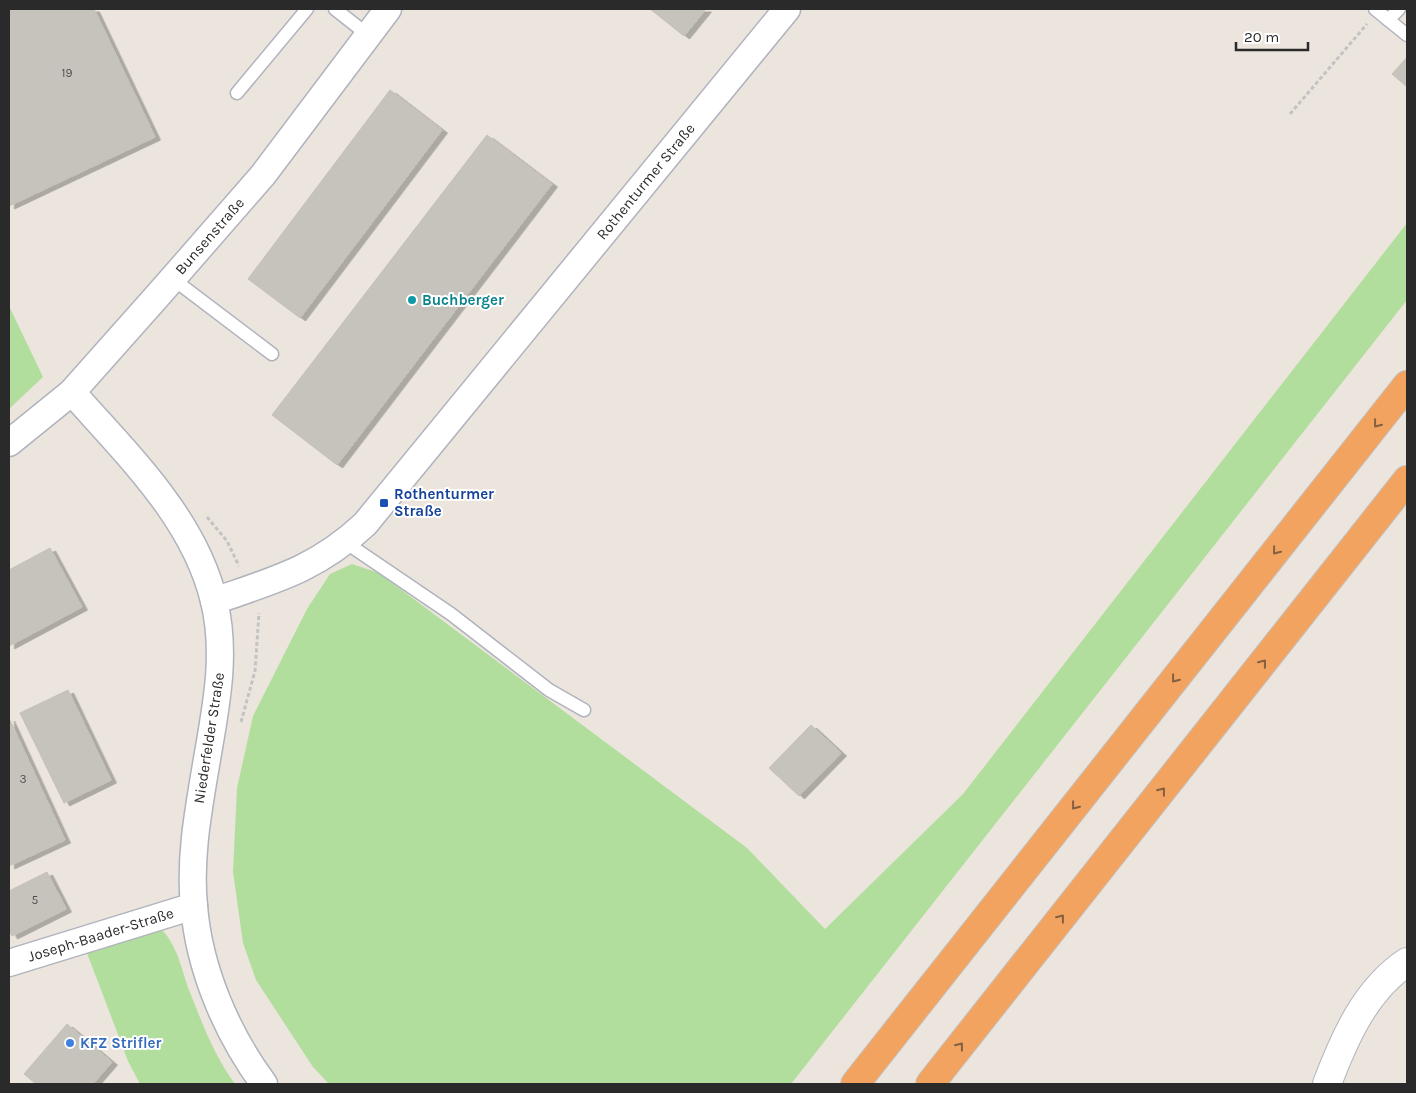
<svg xmlns="http://www.w3.org/2000/svg" width="1416" height="1093" viewBox="0 0 1416 1093" font-family="Karla,sans-serif">
  <defs>
    <filter id="shadow"><feDropShadow dx="5.5" dy="3" stdDeviation="0" flood-color="#0004"/></filter>
  </defs>
  <rect width="100%" height="100%" fill="#ebe5dd"/>
  <!-- green -->
  <path fill="#b1de9d" d="M1407 223V300L791 1084H329L313 1067 256 980 243 943 233 872 237 788 253 716 307 609 330 574 352 564 379 573 747 848 825 929 963 794Z
    M9 306 43 377 9 409Z
    M162 930C178 947 181 968 189 990 202 1023 214 1055 235 1084H140L128 1061 87 953Z"/>
  <!-- building -->
  <path fill="#c6c2bc" stroke="#c6c1b6" filter="url(#shadow)" d="M9 9H94L155 137 9 206Z
    M650 9H706L684 36Z
    M1407 57V87L1392 74Z
    M390 90 442 130 300 318 248 279Z
    M487 135 552 184 337 465 272 415Z
    M50 548 82 607 9 646V570Z
    M68 690 111 780 64 803 20 713Z
    M9 718 65 840 9 866Z
    M811 725 841 753 799 796 769 768Z
    M47 872 66 909 12 936 9 930V891Z
    M67 1024 112 1062 93 1084H36L24 1074Z"/>
  <g fill="none" stroke-linecap="round" stroke-linejoin="round">
    <!-- service casing -->
    <g stroke="#b0b3bd" stroke-width="15">
      <path id="service" d="M335 9 368 35
        M1375 9 1407 35
        M1388 20 1399 9
        M237 93 307 9
        M173 279 272 354
        M345 542 451 614 549 690 584 710"/>
    </g>
    <!-- minor casing -->
    <g stroke="#b0b3bd" stroke-width="29">
      <g id="minor">
        <path d="M72 392C126 454 194 517 214 601 227 654 216 706 207 759 199 807 189 857 194 906 199 969 227 1034 264 1084"/>
        <path id="s1" d="M9 443 72 392 160 293 263 175 388 9"/>
        <path id="s2" d="M214 601C275 580 317 569 365 524L787 9"/>
        <path id="s3" d="M9 963 194 906"/>
      </g>
    </g>
    <!-- tertiary casing -->
    <g stroke="#b0b3bd" stroke-width="30">
      <path id="tertiary" d="M1327 1084C1344 1039 1365 990 1407 962"/>
    </g>
    <!-- motorway casing -->
    <g stroke="#c3c3c3" stroke-width="30">
      <path id="motorway" d="M855 1084 1407 385
        M930 1084 1407 480"/>
    </g>
    <!-- path -->
    <path stroke="#c3c3c3" stroke-width="3" stroke-dasharray="4 2.5" stroke-linecap="butt" d="M1290 114 1367 24
      M207 517 227 541 239 566
      M241 722 255 671 259 613"/>
    <!-- service -->
    <use href="#service" stroke="#fff" stroke-width="12"/>
    <!-- minor -->
    <use href="#minor" stroke="#fff" stroke-width="26"/>
    <!-- tertiary -->
    <use href="#tertiary" stroke="#fff" stroke-width="28"/>
    <!-- motorway -->
    <use href="#motorway" stroke="#f3a360" stroke-width="28"/>
  </g>
  <!-- one-way arrows -->
  <defs><path id="oneway-chevron" d="M-2-3.5L2.5 0L-2 3.5" fill="none" stroke-width="1.6" stroke-linecap="round" stroke-linejoin="round" transform="scale(1.25)"/></defs>
  <g stroke="#846042">
    <use href="#oneway-chevron" transform="translate(1377 424) rotate(128)"/>
    <use href="#oneway-chevron" transform="translate(1276 551) rotate(128)"/>
    <use href="#oneway-chevron" transform="translate(1263 663) rotate(-52)"/>
    <use href="#oneway-chevron" transform="translate(1175 679) rotate(128)"/>
    <use href="#oneway-chevron" transform="translate(1162 791) rotate(-52)"/>
    <use href="#oneway-chevron" transform="translate(1075 806) rotate(128)"/>
    <use href="#oneway-chevron" transform="translate(1061 918) rotate(-52)"/>
    <use href="#oneway-chevron" transform="translate(960 1046) rotate(-52)"/>
  </g>
  <!-- markers -->
  <circle fill="#0f9aa8" stroke="#fff" stroke-width="2" cx="412" cy="300" r="5"/>
  <rect fill="#1a4fb4" stroke="#fff" stroke-width="2" x="379" y="498" width="10" height="10" rx="2.5"/>
  <circle fill="#3f7fe0" stroke="#fff" stroke-width="2" cx="70" cy="1043" r="5"/>
  <g text-anchor="middle" stroke-width="4" stroke-linejoin="round" paint-order="stroke">
    <!-- number labels -->
    <g font-size="12" fill="#51504e">
      <text x="67" y="77">19</text>
      <text x="23" y="783">3</text>
      <text x="35" y="904">5</text>
    </g>
    <!-- street labels -->
    <g font-size="15" fill="#2a2a2a" stroke="#fff">
      <text dy="5" stroke="none"><textPath href="#s2" startOffset="614">Rothenturmer Straße</textPath></text>
      <text dy="5" stroke="none"><textPath href="#s1" startOffset="289">Bunsenstraße</textPath></text>
      <text transform="translate(209 738) rotate(-81)" y="5">Niederfelder Straße</text>
      <text dy="5" stroke="none"><textPath href="#s3" startOffset="96">Joseph-Baader-Straße</textPath></text>
    </g>
    <!-- culture labels -->
    <g font-size="15" font-weight="bold" fill="#0d838f" stroke="#fff" text-anchor="start">
      <text x="422" y="305">Buchberger</text>
    </g>
    <!-- transit labels -->
    <g font-size="15" font-weight="bold" fill="#164399" stroke="#fff" text-anchor="start">
      <text x="394" y="499">Rothenturmer<tspan x="394" dy="17">Straße</tspan></text>
    </g>
    <!-- shop labels -->
    <g font-size="15" font-weight="bold" fill="#366cbe" stroke="#fff" text-anchor="start">
      <text x="80" y="1048">KFZ Strifler</text>
    </g>
  </g>
  <!-- border -->
  <rect width="1416" height="1093" fill="none" stroke="#2a2a2a" stroke-width="20"/>
  <!-- scale -->
  <path d="M1236 42v8h72v-8" fill="none" stroke="#2a2a2a" stroke-width="2.5"/>
  <text x="1244" y="42" font-size="15" fill="#2a2a2a" stroke="#ffffff" stroke-width="4" paint-order="stroke">20 m</text>
</svg>
